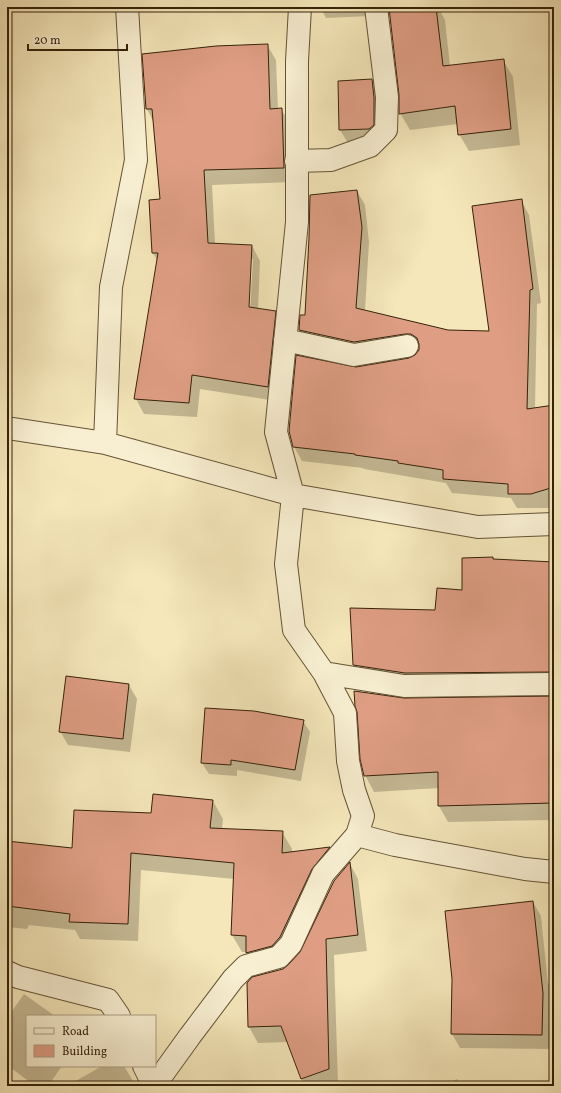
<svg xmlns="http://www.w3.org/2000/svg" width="561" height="1093" viewBox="0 0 561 1093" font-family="Vollkorn,serif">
  <rect width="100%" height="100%" fill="#f5e7ba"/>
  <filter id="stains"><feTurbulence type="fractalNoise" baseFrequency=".005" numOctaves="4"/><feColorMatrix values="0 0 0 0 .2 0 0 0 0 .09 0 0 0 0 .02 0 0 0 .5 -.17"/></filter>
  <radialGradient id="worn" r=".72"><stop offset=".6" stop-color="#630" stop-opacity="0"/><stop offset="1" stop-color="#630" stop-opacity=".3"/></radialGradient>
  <!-- shadow -->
  <path fill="#0003" fill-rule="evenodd" d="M320 7H371V16L326 18Z
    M402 7H438L445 20 450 66 503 60 513 77 520 145 469 151 459 134 458 124 410 130 400 113Z
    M267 45 276 60 278 109H281L290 124 291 182 212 185 215 244 252 246 260 261 258 310 275 312 283 327 276 401 200 389 197 417 144 414 136 399 158 262 153 253 150 201 162 200 154 123 147 109ZM251 259H253L250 312H248Z
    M372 80 380 94 381 139 348 143 340 130Z
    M357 191 365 205 369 242 365 311 447 331 490 332 521 200 529 215 541 303 537 304 535 409 554 406V508H517L511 498 452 493 446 483 364 469 363 468 302 461 294 447 356 368 410 359 416 356 420 351V348H414L308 344 300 330Z
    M493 558 494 560 554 563V688L364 681 354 665 436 611 463 591Z
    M129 685 137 699 130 752 68 745 60 731Z
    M554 698V820L448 822 439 806V788L374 792 365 775 404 700Z
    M303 721 310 732 301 781 237 770V776L209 774 202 763Z
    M213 801 223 819 222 829 282 832 292 849V852L329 848 339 865 290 954 257 970 247 952H242L232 935 234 879 141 870 138 941 80 939 75 930 29 925 27 929 7 927V842L73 850 152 814Z
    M350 864 358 879 367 951 334 955 338 1085 306 1086 302 1079 288 1042 258 1043 249 1027 283 970 301 953Z
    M533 902 541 916 548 984H554V1037H550V1049L460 1048 452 1034 453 979Z
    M24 994 55 1016H27V1066H62L48 1086H35L7 1065V1018Z
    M102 1066H124L136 1086H67Z
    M457 1079 461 1086H443Z"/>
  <!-- building -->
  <path fill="#df9e84" stroke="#35220a" d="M394 7H436L443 66 504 59 511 129 458 135 455 106 399 114V95L389 8Z
    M268 44 270 109 282 108 284 168 204 170 208 243 252 245 249 307 276 311 268 387 192 375 189 403 134 399 158 253H152L149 200 160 199 152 109H146L142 54 216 46Z
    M372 79 374 98V125L369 129 339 130 338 81Z
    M357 190 362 227 356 308 448 330 489 331 472 206 522 199 533 289 530 290 527 409 554 405V487L531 494H508V484L443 479V470L398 463V461L355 455V454L293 447 289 431 296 355 356 367 409 358 415 355 419 350V344L417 338 411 334H405L354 342 299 330 300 315H305L309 238 310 195Z
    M493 557V559L554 562V672L405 673 353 665 350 608 435 610 437 588 462 590V558Z
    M66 676 129 684 123 739 59 732Z
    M354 691 404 698 554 696V803L438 806V772L364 776 360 759 357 712 355 706Z
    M205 708 254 711 304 720 295 770 231 760V765L201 763Z
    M153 794 213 800 210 828 283 831 282 853 330 847 312 869 280 937 272 946 246 953V936L231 935 234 863 131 853 128 924 69 922 70 914 7 906V841L72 848 74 810 151 813Z
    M350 862 358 935 326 939 329 1069 301 1079 281 1026 248 1027 247 983 252 977 283 969 288 965 300 952 334 881Z
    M533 901 543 993 542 1035 451 1034 452 979 445 911Z"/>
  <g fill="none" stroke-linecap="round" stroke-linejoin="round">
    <!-- street casing -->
    <g stroke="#655336" stroke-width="24">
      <path id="street" d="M300 7 297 61V222L276 432 293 495 286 564 294 630 324 673 404 686 554 684
        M296 161 331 160 370 146 386 130 387 97 376 7
        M285 340 354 355 407 346
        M7 428 105 443 293 495 478 527 554 524
        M105 443 111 287 136 160 127 7
        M357 835 395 845 525 869 554 872
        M7 972 18 977 108 1000 119 1016
        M144 1066 154 1086
        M154 1086 190 1036 233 979 246 966 279 957 291 944 323 874 357 835 363 816 354 790 348 761 345 713 324 673"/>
    </g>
    <!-- street -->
    <use href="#street" stroke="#f8efd2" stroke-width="22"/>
  </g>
  <!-- margin -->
  <rect width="561" height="1093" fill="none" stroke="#f5e7ba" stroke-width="24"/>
  <rect x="8" y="8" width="545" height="1077" fill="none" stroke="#35220a" stroke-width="2"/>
  <rect x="12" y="12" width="537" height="1069" fill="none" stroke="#35220a"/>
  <!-- legend -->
  <rect x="26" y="1015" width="130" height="52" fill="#f8efd2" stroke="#aa9d82"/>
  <rect x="34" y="1028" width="20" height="6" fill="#f8efd2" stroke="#aa9d82"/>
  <text x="62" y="1035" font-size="12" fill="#35220a">Road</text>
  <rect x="34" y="1045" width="20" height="12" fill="#df9e84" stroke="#aa9d82"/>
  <text x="62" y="1055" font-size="12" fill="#35220a">Building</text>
  <!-- scale -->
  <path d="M28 44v6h99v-6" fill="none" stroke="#35220a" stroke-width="2"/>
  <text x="34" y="44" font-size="12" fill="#35220a" stroke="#f8efd2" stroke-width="3" paint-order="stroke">20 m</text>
  <rect width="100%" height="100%" filter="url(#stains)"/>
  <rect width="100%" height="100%" fill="url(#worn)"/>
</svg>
